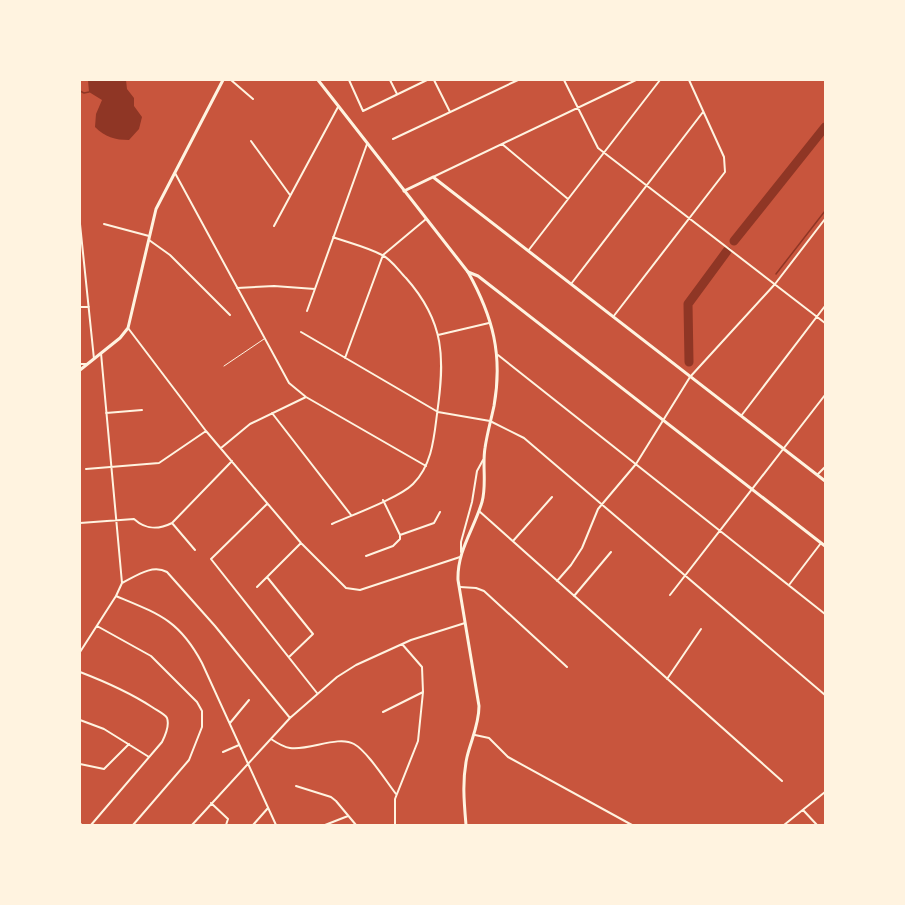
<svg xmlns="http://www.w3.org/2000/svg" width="905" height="905" viewBox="0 0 905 905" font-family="Manrope,sans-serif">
  <rect width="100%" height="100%" fill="#c8553d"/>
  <!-- water -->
  <path fill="#8f3625" d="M88 80H126L127 89 134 98V106L142 117 139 129 129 140C115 140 105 137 95 127L96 114 102 100 89 92Z"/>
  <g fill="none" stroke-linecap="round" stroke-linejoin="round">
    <!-- stream -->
    <path stroke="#8f3625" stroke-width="1.5" d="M80 91 84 93 89 92
      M776 274 825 211"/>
    <!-- river -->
    <path stroke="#8f3625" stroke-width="9" d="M734 241 825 127
      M689 362 688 304 727 251"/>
    <!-- service -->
    <path stroke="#fff3e0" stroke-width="1" d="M224 366 264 339"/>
    <!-- minor -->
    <path stroke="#fff3e0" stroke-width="2" d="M231 80 253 99
      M349 80 363 111 427 80
      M390 80 397 94
      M434 80 450 112
      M564 80 598 148 825 323
      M393 139 518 80
      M251 141 290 195
      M502 144 568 199
      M175 173 289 383 306 397 426 466
      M433 177 636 80
      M80 224 94 359
      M104 224 149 236
      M274 226 338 107
      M149 240 170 255 230 315
      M528 251 660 80
      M571 284 703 112
      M237 288 274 286 315 289
      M80 307H89
      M307 311 367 144
      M613 317 725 172 724 157 689 80
      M128 328 206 431 301 543 346 588 360 590 460 557
      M301 332 438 412 490 421 524 438 825 695
      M438 335 489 323
      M498 355 825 614
      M345 358 383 255 426 219
      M80 364H86
      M106 413 142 410
      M272 413 351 515
      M741 416 825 306
      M221 448 250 424 306 397
      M86 469 159 463 206 431
      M817 475 825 467
      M267 504 211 559 317 693
      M479 511 782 781
      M80 523 134 519C146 530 158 530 172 523L232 461
      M172 523 195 550
      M332 524C352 515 399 498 413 484 432 465 434 438 437 414 445 358 445 322 406 278 399 271 391 259 382 255 367 247 349 243 333 237
      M400 535 434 523 440 512
      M513 541 552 497
      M461 552V542L472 502 477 471 483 460
      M366 556 393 546 400 539V535L383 500
      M267 577 313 634 289 657
      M557 581 571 565 582 548 598 509 636 464 690 377 775 284 825 219
      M122 583C136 576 152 564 167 572L215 626 290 718
      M789 585 821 543
      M257 587 301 543
      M460 587 476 588 484 591 567 667
      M670 595 825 395
      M116 596C159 614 179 620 202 663L276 825
      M574 596 611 552
      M97 626 151 656 197 702 202 711V727L189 760 133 825
      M80 652 116 596 122 583 101 353
      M80 672C106 682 129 692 152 707 156 710 165 714 167 718 170 726 165 736 162 742L91 825
      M667 679 701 629
      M383 712 423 692
      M80 720 104 729 149 757
      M230 723 249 700
      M475 735 489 738 508 757 632 825
      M271 739C277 743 283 747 290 748 309 751 338 735 354 744 367 751 386 781 396 794
      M223 752 239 745
      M80 764 104 769 129 744
      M296 786 331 797 336 801 356 825
      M211 803 228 819 226 825
      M803 810 817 825
      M192 825 290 718 337 677 356 665 411 640 465 623
      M253 825 268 808
      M325 825 348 816
      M395 825V799L418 741 423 692 422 667 402 644
      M784 825 825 792"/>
    <!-- tertiary -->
    <path stroke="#fff3e0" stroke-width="3" d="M404 191 433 177 825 481
      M468 272 478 276 825 546
      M80 370 120 338 128 328 156 209 223 80
      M80 824 81 825"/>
    <!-- secondary -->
    <path stroke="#fff3e0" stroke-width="3" d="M318 80 468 272C493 317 503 355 494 406 491 420 487 434 485 448 482 466 487 484 482 502 474 529 457 551 458 580L479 706C479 725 471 740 467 757 462 780 464 802 466 825"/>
  </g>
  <!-- border -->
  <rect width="905" height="905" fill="none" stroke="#fff3e0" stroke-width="162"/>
</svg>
